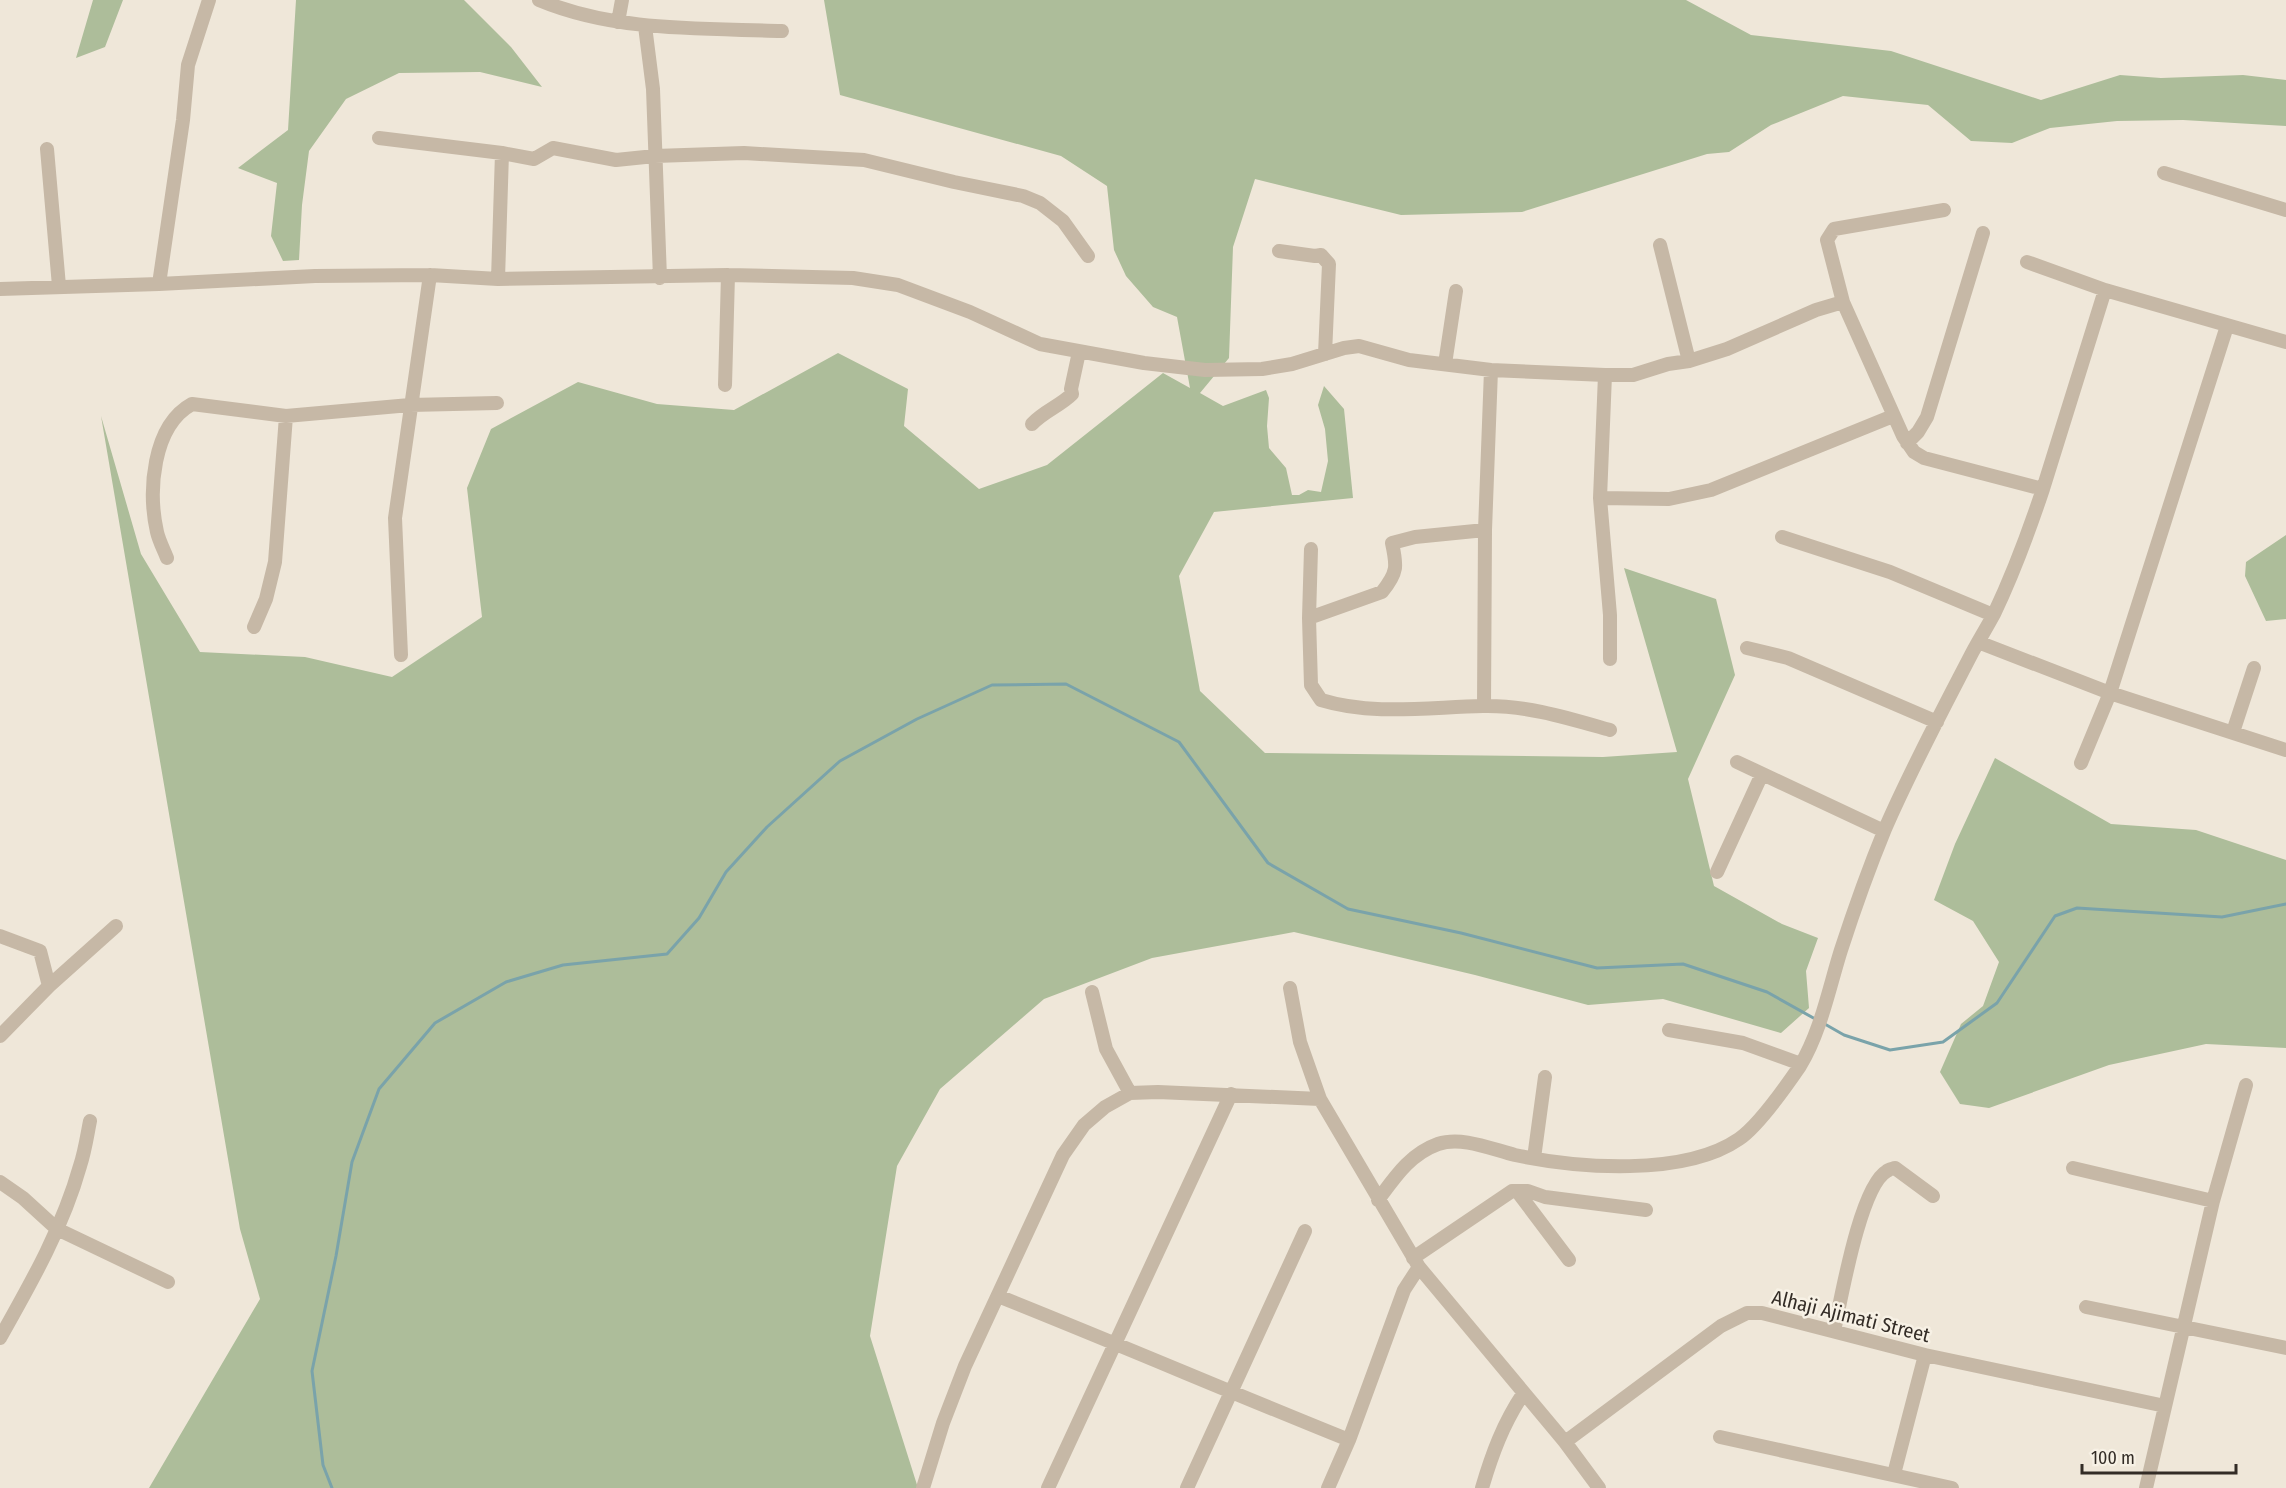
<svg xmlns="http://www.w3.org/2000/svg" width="2286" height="1488" viewBox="0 0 2286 1488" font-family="'Fira Sans Condensed',sans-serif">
  <rect width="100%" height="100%" fill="#efe7d9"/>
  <!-- green -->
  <path fill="#adbd9a" d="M93 0H123L105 47 76 58Z
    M296 0H464L511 47 542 87 480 72 399 73 346 99 309 151 302 205 299 260 283 261 271 236 277 183 238 168 288 130Z
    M824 0H1686L1751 35 1891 51 2041 100 2120 75 2161 78 2243 75 2286 80V126L2183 120 2117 121 2050 128 2012 143 1971 141 1928 105 1843 96 1771 125 1729 152 1707 154 1522 212 1401 215 1255 179 1233 247 1229 358 1200 393 1223 406 1266 390 1269 398 1267 426 1269 448 1286 468 1292 495H1299L1308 490 1321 492 1328 461 1325 429 1318 405 1324 386 1344 409 1353 498 1214 512 1179 576 1200 691 1265 753 1603 757 1677 752 1624 568 1716 599 1735 675 1688 779 1714 886 1782 924 1818 938 1806 971 1809 1008 1781 1033 1663 999 1588 1005 1475 975 1294 932 1152 958 1044 999 940 1089 897 1166 870 1336 918 1488H149L260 1299 240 1229 101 416 141 554 200 652 305 657 392 677 482 617 467 488 491 429 578 382 657 404 734 410 838 353 908 389 904 426 979 489 1047 465 1163 373 1190 388 1177 317 1153 307 1126 276 1114 250 1107 186 1061 156 840 95Z
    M2286 535V619L2266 621 2245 576 2246 562Z
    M1995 758 2111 824 2196 830 2286 860V1048L2206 1044 2109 1065 1989 1108 1960 1104 1940 1072 1961 1024 1983 1006 1999 962 1973 921 1934 900 1955 844Z"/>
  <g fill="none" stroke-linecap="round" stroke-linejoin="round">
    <!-- stream -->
    <path stroke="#7aa3aa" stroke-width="3" d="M1823 1023 1844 1035 1890 1050 1943 1042 1997 1003 2055 916 2077 908 2222 917 2286 904
      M332 1488 323 1465 312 1371 336 1256 352 1162 379 1089 435 1023 506 982 563 965 667 954 699 918 726 872 767 827 840 761 917 719 992 685 1066 684 1179 742 1268 863 1348 909 1461 933 1597 968 1683 964 1767 992 1817 1020"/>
    <!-- minor -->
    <path stroke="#c6b8a6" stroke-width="14" d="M539 0C616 32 700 28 782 31
      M618 22 622 0
      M645 26 653 89 660 278
      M379 138 502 153 534 159 553 148 616 160 655 156 744 153 864 160 954 182 1023 196 1040 203 1063 221 1088 256
      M47 149 59 286
      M2164 173 2286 210
      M1660 245 1689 361
      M1279 251 1315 256 1321 255 1329 264 1325 354
      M2027 262 2105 290 2286 342
      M498 279 502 153
      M159 284 183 120 188 65 209 0
      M0 289 159 284 315 276 430 275 498 279 728 275 853 278 898 285 970 312 1040 344 1144 363 1205 370 1262 369 1292 364 1344 348 1359 346 1409 360 1491 370 1605 375H1633L1668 364 1689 361 1727 349 1816 310 1843 302 1903 436 1914 452 1924 458 2043 489C2029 531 2013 574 1994 614 1987 627 1979 640 1972 653 1942 711 1911 769 1885 829 1869 868 1854 910 1841 950 1829 988 1821 1031 1800 1066 1787 1085 1758 1126 1739 1139 1684 1177 1577 1168 1515 1155 1491 1149 1462 1136 1438 1144 1410 1154 1395 1177 1378 1200
      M1843 302 1827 240 1834 229 1944 210
      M1445 364 1456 291
      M1605 375 1600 498 1610 615V659
      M725 385 728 275
      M1032 424C1044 411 1060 406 1072 394L1071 389 1079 352
      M1907 443 1918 432 1927 417 1983 233
      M2043 489 2105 290
      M1600 498 1669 499 1711 490 1893 416
      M1782 537 1890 572 1993 615
      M1311 549 1309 618 1311 685 1321 700C1373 716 1429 707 1483 706 1527 705 1568 718 1610 730
      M167 558C164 550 159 541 157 532 148 492 152 426 192 404L286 416 410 405 497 403
      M1309 618 1382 592C1398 572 1397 566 1392 543L1415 537 1485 530
      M254 627 266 599 275 562 286 416
      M1978 642 2110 693 2286 750
      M1747 648 1788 658 1937 722
      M401 655 395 518 430 275
      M1484 706 1485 530 1491 370
      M2233 732 2254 668
      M1737 762 1884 831
      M2081 763 2110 693 2227 326
      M1717 872 1762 774
      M0 936 40 951 49 986
      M1290 988 1300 1042 1320 1099 1419 1267 1565 1442 1599 1488
      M1092 992 1106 1049 1130 1093
      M1669 1030 1743 1043 1801 1064
      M0 1036 49 986 116 926
      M1534 1158 1545 1077
      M2073 1168 2213 1201
      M0 1182 23 1198 57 1229 168 1282
      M1517 1191 1569 1260
      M1413 1258 1512 1191H1528L1545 1197 1646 1210
      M998 1296C1116 1343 1232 1393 1349 1440
      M2086 1307 2286 1348
      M1834 1331C1841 1300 1860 1186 1887 1171 1889 1169 1892 1169 1895 1168L1933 1196
      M0 1338C31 1283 63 1227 80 1166 85 1151 87 1136 90 1121
      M1720 1437 1952 1488
      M1565 1442 1721 1326 1747 1313H1762L1925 1355 2165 1406
      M1894 1474 1925 1355
      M923 1488 943 1423 965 1366 1063 1155 1084 1125 1105 1107 1130 1093 1158 1092 1320 1099
      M1048 1488 1231 1094
      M1187 1488 1305 1231
      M1328 1488 1349 1440 1404 1290 1419 1267
      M1482 1488C1492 1454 1503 1424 1523 1394
      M2146 1488 2213 1201 2246 1085"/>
  </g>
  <g text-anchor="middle" stroke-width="5" stroke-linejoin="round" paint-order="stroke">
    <!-- street labels -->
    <g font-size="20" fill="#332c26" stroke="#f7f1e5">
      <text transform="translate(1851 1316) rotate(14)" y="7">Alhaji Ajimati Street</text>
    </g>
  </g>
  <!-- scale -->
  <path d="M2082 1464v9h154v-9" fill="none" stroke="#332c26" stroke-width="3"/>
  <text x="2091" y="1464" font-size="18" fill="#332c26" stroke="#f7f1e5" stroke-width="4.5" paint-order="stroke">100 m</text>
</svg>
